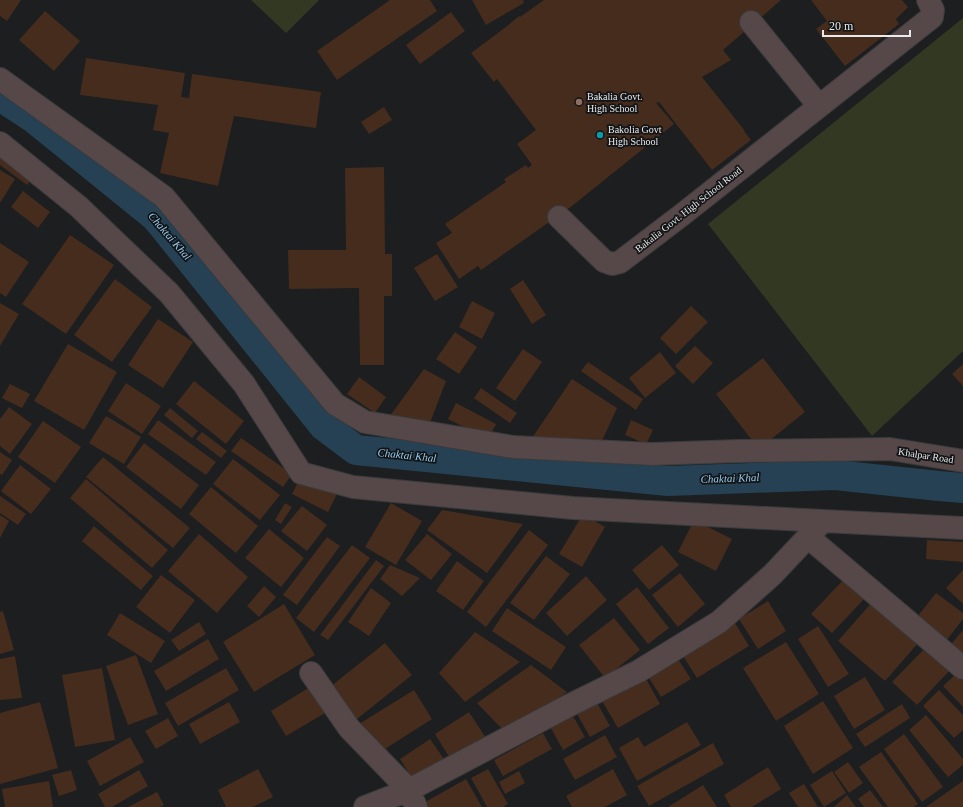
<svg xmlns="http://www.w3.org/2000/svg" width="963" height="807" viewBox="0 0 963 807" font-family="'Times New Roman',serif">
  <rect width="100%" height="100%" fill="#1c1e20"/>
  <!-- green -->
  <path fill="#323821" d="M251 0H319L286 33Z
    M963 18V351L872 436 708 224Z"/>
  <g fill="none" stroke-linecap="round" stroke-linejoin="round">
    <!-- canal -->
    <path stroke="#254153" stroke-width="30" d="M0 96 35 119 156 217 324 426 356 450 668 481 835 475 939 486 963 488"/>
  </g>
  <!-- building -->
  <path fill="#462c1d" d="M0 0H21L7 21 0 16Z
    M390 0H430L437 11 337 80 317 51Z
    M472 0H523L524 3 486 25Z
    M544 0H781L723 50 731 60 702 77 745 131H744L751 140 712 170 659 102 656 103 674 124 572 206 481 270 478 266 459 279 436 243 452 233 445 224 506 182 504 179 526 165 528 168 532 165 517 144 536 130 497 79 494 82 471 53 506 27 519 16 520 17Z
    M811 0H902L908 7 896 19 899 24 845 66 816 29 827 21Z
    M45 11 80 41 54 71 19 40Z
    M451 12 465 31 420 64 406 45Z
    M86 58 185 73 181 97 189 98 192 74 321 92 316 128 234 116 218 186 160 173 169 133 153 130 158 105 80 95Z
    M384 107 392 120 369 134 361 122Z
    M0 157 31 180 27 185 0 165Z
    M384 167 385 254H392V296H384V365H360L359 288 289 289 288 250H346L345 168Z
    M0 170 15 179 0 203Z
    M23 191 50 212 38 228 11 207Z
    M70 235 114 265 66 334 22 304Z
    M0 243 29 262 6 297 0 293Z
    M437 254 458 287 435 301 414 268Z
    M115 279 152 307 112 362 74 335Z
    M523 280 546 315 532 324 510 289Z
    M472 301 495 313 482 339 459 327Z
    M0 303 19 314 0 346Z
    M691 306 708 322 676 354 660 338Z
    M158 319 193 342 163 388 128 365Z
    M455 332 477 347 459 374 436 359Z
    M68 344 117 372 84 430 34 401Z
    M695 346 713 363 693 384 675 366Z
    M523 349 542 362 515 401 496 388Z
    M660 352 676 373 645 398 629 378Z
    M763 358 805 412 759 449 716 394Z
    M588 362 643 399 636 410 581 371Z
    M963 364V386L952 374Z
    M424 369 446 381 428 428 387 420Z
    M359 377 386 397 375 413 347 394Z
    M572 379 617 408 601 443 532 438Z
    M194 381 244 421 226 444 176 404Z
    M126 383 161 406 142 434 108 411Z
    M10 384 30 394 22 408 2 398Z
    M481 388 517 413 510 423 474 398Z
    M456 403 496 424 488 439 448 419Z
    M9 407 32 424 10 454 0 446V419Z
    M170 408 198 431 192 438 164 415Z
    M106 416 141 437 124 464 89 443Z
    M158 420 216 462 206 475 148 434Z
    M631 420 653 430 646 444 625 435Z
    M43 421 81 447 55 483 18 457Z
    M202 432 227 451 221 458 196 439Z
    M241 438 292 474 283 487 231 451Z
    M144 443 199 485 181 509 126 467Z
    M0 452 12 460 2 475 0 474Z
    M103 457 190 528 173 548 86 477Z
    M233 459 280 495 260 520 213 484Z
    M20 465 51 489 31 514 1 491Z
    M301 476 337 494 328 512 292 494Z
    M86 479 168 550 152 568 70 498Z
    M211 487 258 526 236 553 189 514Z
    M0 496 26 514 18 525 0 513Z
    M285 503 292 507 281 524 275 520Z
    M391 503 422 521 396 565 365 547Z
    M302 506 327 525 307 551 281 531Z
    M442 510 523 524 487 573 427 530Z
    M583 514 605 527 582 567 559 554Z
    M0 515 9 521 0 538Z
    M694 520 732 539 716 571 678 552Z
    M94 526 153 576 141 590 82 541Z
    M269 529 304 558 281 587 245 558Z
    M529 530 548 545 486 627 467 612Z
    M199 534 248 577 217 613 168 571Z
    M427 534 452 554 431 580 405 560Z
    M327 537 340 546 297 605 283 595Z
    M927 540 963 542V562L926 559Z
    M352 545 370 558 314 632 296 618Z
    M662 545 679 565 649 590 632 570Z
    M546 556 570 574 534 620 510 603Z
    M376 560 384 566 328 640 320 635Z
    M457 561 484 581 463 610 436 591Z
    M390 565 420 578 402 596 380 579Z
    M963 570V604L946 588Z
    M680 573 705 604 678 627 652 595Z
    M161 575 195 600 170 633 136 607Z
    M586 576 607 600 567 636 546 613Z
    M845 578 866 597 832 633 811 614Z
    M264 586 276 597 259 617 247 606Z
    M637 587 669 628 648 644 616 604Z
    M371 588 391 603 369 636 348 622Z
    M936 593 963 613V619L946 641 917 617Z
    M768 601 786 631 758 649 739 619Z
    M873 601 919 642 885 681 838 641Z
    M284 604 315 655 254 692 223 642Z
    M507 608 566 647 551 670 492 631Z
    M3 611 14 650 0 654V612Z
    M120 613 165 641 151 663 107 635Z
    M614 618 640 650 605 678 579 645Z
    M199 622 206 634 179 651 171 640Z
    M735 623 749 646 697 678 683 656Z
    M818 626 849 674 828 687 798 639Z
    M963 630V663L947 649Z
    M475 632 520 662 465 702 439 673Z
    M208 639 219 659 166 691 154 671Z
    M786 642 819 694 776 721 743 668Z
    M385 643 412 675 352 723 326 690Z
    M928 645 952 668 917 705 892 682Z
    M136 655 158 714 128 725 106 666Z
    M15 656 22 698 0 700V659Z
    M678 659 691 679 661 697 649 678Z
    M531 665 567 692 506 733 477 703Z
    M102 668 115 740 75 747 62 675Z
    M226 668 239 690 178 726 165 703Z
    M960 670 963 673V707L943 686Z
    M645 677 660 704 618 728 602 701Z
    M865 677 885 710 854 729 834 696Z
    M310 687 325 713 286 736 271 711Z
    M414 690 432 719 377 754 359 724Z
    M939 690 963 715V730L954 738 923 706Z
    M596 701 610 726 590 737 576 712Z
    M823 701 853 748 813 774 784 726Z
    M40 702 58 768 0 784V713Z
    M229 702 240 722 200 744 189 724Z
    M902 704 910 718 865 747 856 734Z
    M570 711 585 737 563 750 548 723Z
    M469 712 486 738 451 760 435 734Z
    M926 715 963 759V765L948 777 909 730Z
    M168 718 178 736 156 749 145 731Z
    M687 722 701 745 637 781 619 748 638 737 644 747Z
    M543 733 552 749 503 776 494 760Z
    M904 734 943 787 922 802 884 749Z
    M605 735 617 757 575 780 563 759Z
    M130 737 144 762 100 786 87 761Z
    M430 739 444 759 413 780 400 759Z
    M713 743 724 764 649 806 637 786Z
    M881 752 918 804 914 807H888L859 767Z
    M848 762 863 783 849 793 834 772Z
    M768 767 781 789 752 807H731L724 795Z
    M258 769 273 797 253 807H226L218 790Z
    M488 769 508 804 503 807H487L471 778Z
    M613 769 627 795 605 807H572L566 796Z
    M71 770 77 790 59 796 52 775Z
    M139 770 148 786 112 807H105L98 794Z
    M519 771 525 783 505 794 499 782Z
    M832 771 846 793 824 807 810 785Z
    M466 779 482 807H421L420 805Z
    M49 781 53 807H5L2 789Z
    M963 781V807H926Z
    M804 784 818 807H798L789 793Z
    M703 785 717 807H668Z
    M870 790 883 807H864L858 799Z
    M157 792 164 805 160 807H128Z
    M847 795 856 807H834Z"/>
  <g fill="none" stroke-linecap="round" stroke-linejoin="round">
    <!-- minor casing -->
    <g stroke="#393b3c" stroke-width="24">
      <path id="minor" d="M751 22 819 106
        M0 79 164 197 335 404 365 422 513 447 652 454 739 451 890 449 963 461
        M0 143 78 206 169 293 244 384 301 473 353 487 573 508 823 521 772 575 719 622 639 671 568 706 409 790 365 807
        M559 217 604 261 612 264 620 262 683 214 932 17 933 10 928 0
        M823 521 963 528
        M808 537 963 668
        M311 673 349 728 409 790 416 807"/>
    </g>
    <!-- minor -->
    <use href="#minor" stroke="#564749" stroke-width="22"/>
  </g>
  <!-- markers -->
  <circle fill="#8d6e63" stroke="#131416" stroke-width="1.5" cx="579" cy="102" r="4"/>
  <circle fill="#0f9aa8" stroke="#131416" stroke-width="1.5" cx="600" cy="135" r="4"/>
  <g text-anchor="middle" stroke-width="3.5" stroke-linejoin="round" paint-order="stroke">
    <!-- poi labels -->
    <g font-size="10" fill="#e9eaeb" stroke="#131416" text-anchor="start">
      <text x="587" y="100">Bakalia Govt.<tspan x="587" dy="12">High School</tspan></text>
      <text x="608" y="133">Bakolia Govt<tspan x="608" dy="12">High School</tspan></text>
    </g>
    <!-- street labels -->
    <g font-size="10" fill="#e9eaeb" stroke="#131416">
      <text transform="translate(688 209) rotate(-38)" y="4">Bakalia Govt. High School Road</text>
      <text transform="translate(926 455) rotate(9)" y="4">Khalpar Road</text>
    </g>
    <!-- water labels -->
    <g font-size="11" font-style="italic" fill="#95cbf0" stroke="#131416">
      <text transform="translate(170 236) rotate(49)" y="4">Chaktai Khal</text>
      <text transform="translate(407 455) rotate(6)" y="4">Chaktai Khal</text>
      <text transform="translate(730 478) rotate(-2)" y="4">Chaktai Khal</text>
    </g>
  </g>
  <!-- scale -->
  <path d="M823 30v6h87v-6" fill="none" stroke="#e9eaeb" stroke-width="2"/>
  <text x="829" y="30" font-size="12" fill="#e9eaeb" stroke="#131416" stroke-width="3" paint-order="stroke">20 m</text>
</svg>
